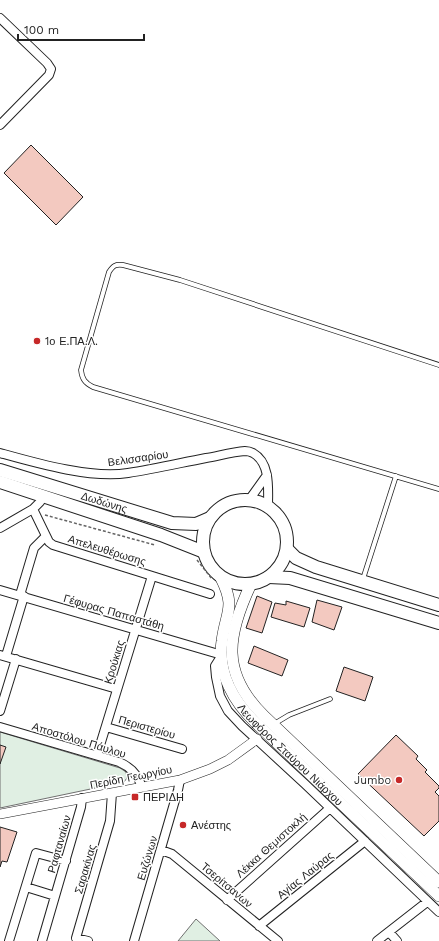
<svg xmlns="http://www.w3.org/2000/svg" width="439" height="941" viewBox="0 0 439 941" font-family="'Work Sans',sans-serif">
  <rect width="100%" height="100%" fill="#fff"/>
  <!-- green -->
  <path fill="#e0efe3" stroke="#6f6f6f" d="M0 732 120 768 126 772 127 778 124 782 0 808Z
    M196 919 220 941H178Z"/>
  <!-- building -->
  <path fill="#f3c9c0" stroke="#222" d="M31 145 83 197 56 225 4 173Z
    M257 596 272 602 262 633 246 628Z
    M317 600 342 607 334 630 312 622Z
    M286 601 310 608 304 627 271 617 275 603 286 605Z
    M254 646 288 660 282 676 248 663Z
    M344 667 373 677 365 701 336 691Z
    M396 735 418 756 416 759 427 770 425 772 439 786V788L435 792 439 796V821L424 836 358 774Z
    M0 745 6 747 0 764Z
    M0 827 17 832 7 862 2 861 0 867Z"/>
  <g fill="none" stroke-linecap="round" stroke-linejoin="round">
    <!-- service casing -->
    <g stroke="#222" stroke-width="5.5">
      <path id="service" d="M439 365 180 280 123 265C115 264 113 266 109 272L81 370C82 379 85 383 93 387L439 489
        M363 579 396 476
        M274 724 289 715 330 699"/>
    </g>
    <!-- minor casing -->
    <g stroke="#222" stroke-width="10">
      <path id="minor" d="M0 18 47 63 51 69 49 75 0 125
        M0 453C36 463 91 479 128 473 154 469 180 463 206 458 218 456 232 452 245 451 247 451 251 452 253 453 271 463 268 490 268 506
        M43 497 40 502 33 509 49 542 53 545 210 594
        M249 500 267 475
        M0 528 33 509
        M0 590 222 655 215 666 216 677 220 696 228 711 242 726 305 784 439 912
        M20 595 34 548 46 536
        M0 655 117 689
        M6 656 24 596
        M0 711 16 659
        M0 727 119 762C131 767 138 775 142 787
        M106 727 182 749
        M97 755 152 576
        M161 850 172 854 278 941
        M26 887 55 896
        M227 900 330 808
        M259 926 365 841
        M389 932 397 941
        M9 941 36 853 66 861
        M42 941 81 807 82 798
        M88 941 76 938 110 821 112 793
        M134 941 178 790 180 780
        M377 941 427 902"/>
    </g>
    <!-- tertiary casing -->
    <g stroke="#222" stroke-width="10">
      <path id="tertiary" d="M0 814 180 780 210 769 228 760 257 739"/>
    </g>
    <!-- secondary casing -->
    <g stroke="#222" stroke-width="12">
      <g id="secondary">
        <path id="s1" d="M221 578C236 608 226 611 222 641 217 673 234 702 256 723L439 896"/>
        <path d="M251 584C227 635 220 673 264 716L439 882"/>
      </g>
    </g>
    <!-- primary casing -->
    <g stroke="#222" stroke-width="14">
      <g id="primary">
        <path id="s2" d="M0 470 172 523 196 524 210 518"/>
        <path d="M0 482 161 535 204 552"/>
        <circle cx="245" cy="542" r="42"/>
        <path d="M287 549 296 558 316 567 439 605"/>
        <path d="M269 577 290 578 439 623"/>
      </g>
    </g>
    <!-- path -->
    <path stroke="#646464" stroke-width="1.5" stroke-dasharray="3 2" stroke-linecap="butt" d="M45 515 155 545
      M197 560 212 579"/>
    <!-- service -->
    <use href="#service" stroke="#fff" stroke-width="4"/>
    <!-- minor -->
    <use href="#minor" stroke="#fff" stroke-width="8"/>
    <!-- tertiary -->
    <use href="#tertiary" stroke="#fff" stroke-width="9"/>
    <!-- secondary -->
    <use href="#secondary" stroke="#fff" stroke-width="11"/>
    <!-- primary -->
    <use href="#primary" stroke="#fff" stroke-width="12"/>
  </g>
  <!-- markers -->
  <g fill="#c62828" stroke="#fff" stroke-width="1.5">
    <circle cx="37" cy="341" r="4"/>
    <circle cx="399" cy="780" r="4"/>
    <rect x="131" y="793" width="8" height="8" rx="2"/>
    <circle cx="183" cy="825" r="4"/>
  </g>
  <g text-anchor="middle" stroke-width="3" stroke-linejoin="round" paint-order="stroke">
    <!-- poi labels -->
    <g font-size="11" fill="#222" stroke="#fff" text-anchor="start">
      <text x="45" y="345">1ο Ε.ΠΑ.Λ.</text>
      <text x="391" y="784" text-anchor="end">Jumbo</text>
      <text x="143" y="801">ΠΕΡΙΔΗ</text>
      <text x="191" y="829">Ανέστης</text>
    </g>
    <!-- street labels -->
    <g font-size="11" fill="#222" stroke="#fff">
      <text transform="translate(138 458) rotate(-8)" y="4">Βελισσαρίου</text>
      <text dy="4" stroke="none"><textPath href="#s2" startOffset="109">Δωδώνης</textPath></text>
      <text transform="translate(107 550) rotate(17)" y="4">Απελευθέρωσης</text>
      <text transform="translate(114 612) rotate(16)" y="4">Γέφυρας Παπαστάθη</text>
      <text transform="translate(114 662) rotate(-73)" y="4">Κρούκιας</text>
      <text transform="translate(147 727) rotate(16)" y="4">Περιστερίου</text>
      <text transform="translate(79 740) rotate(17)" y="4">Αποστόλου Πάυλου</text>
      <text dy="4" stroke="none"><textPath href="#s1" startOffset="204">Λεωφόρος Σταύρου Νιάρχου</textPath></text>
      <text transform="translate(131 777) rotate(-11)" y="4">Περίδη Γεωργίου</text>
      <text transform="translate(59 844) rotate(-74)" y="4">Ραφταναίων</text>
      <text transform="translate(271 845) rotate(-42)" y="4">Λέκκα Θεμιστοκλή</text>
      <text transform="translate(147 858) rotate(-73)" y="4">Ευζώνων</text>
      <text transform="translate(85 869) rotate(-74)" y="4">Σαρακίνας</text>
      <text transform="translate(305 875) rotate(-39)" y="4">Αγίας Λαύρας</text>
      <text transform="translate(227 885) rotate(40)" y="4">Τσερίτσανων</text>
    </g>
  </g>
  <!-- scale -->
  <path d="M18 34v6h126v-6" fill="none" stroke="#222222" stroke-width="2"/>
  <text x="24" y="34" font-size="12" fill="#222222" stroke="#ffffff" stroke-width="3" paint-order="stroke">100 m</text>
</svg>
